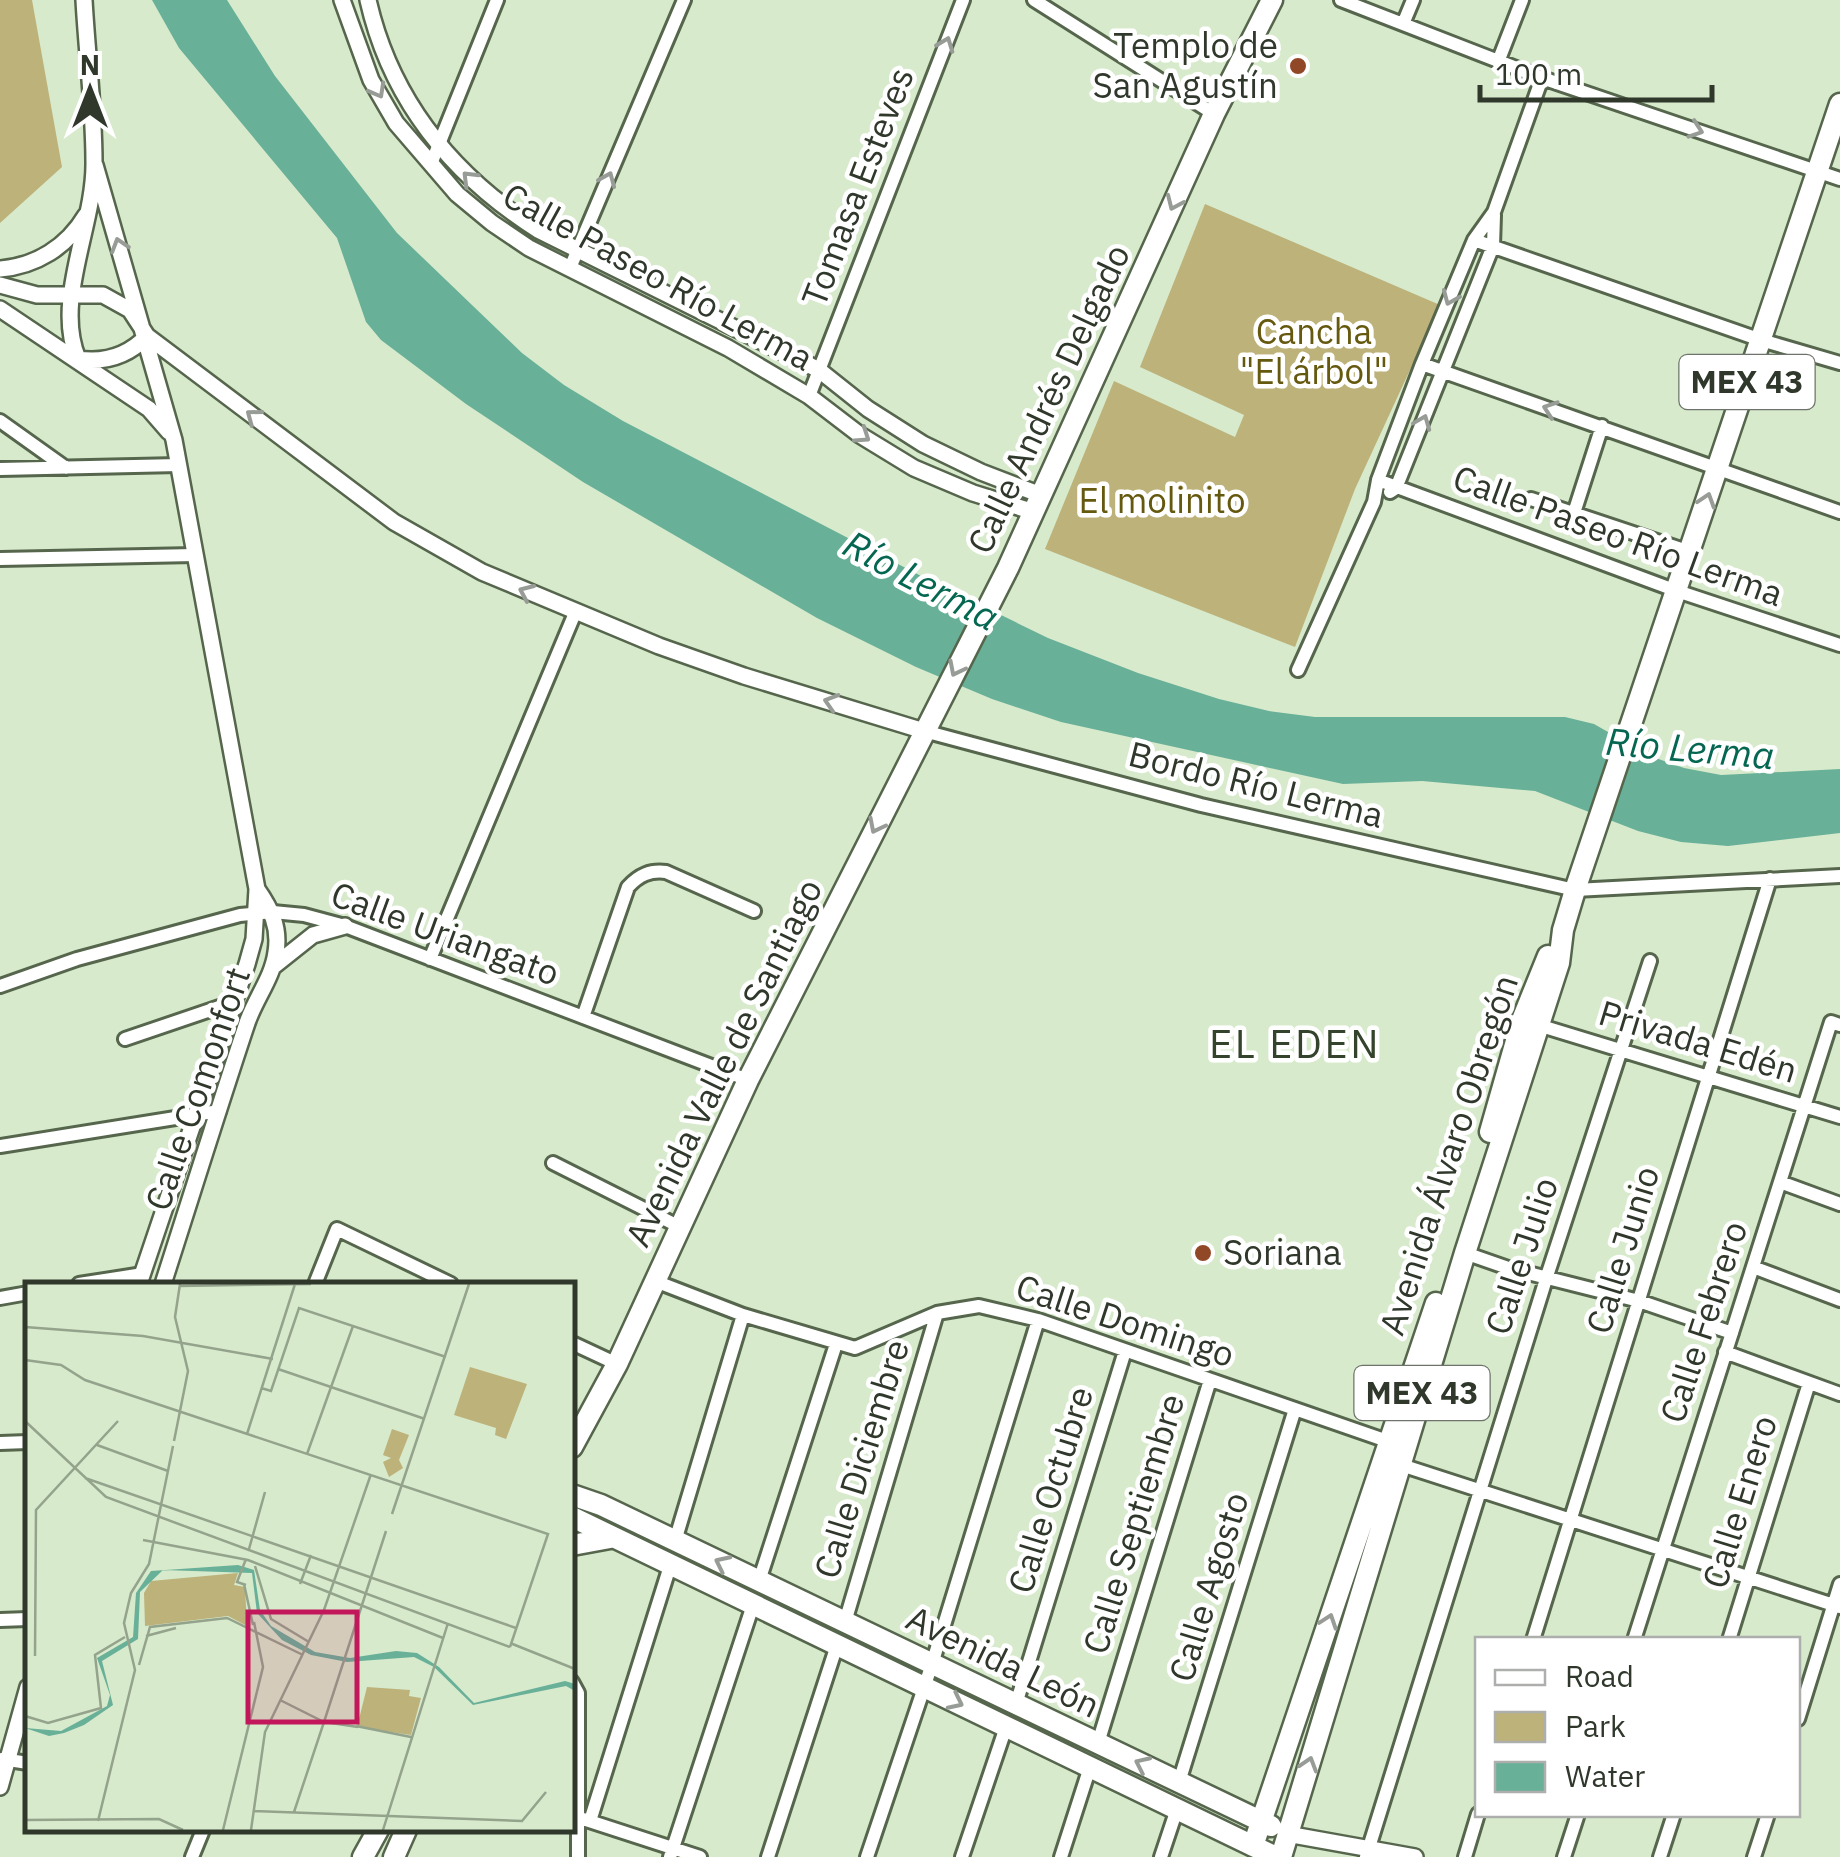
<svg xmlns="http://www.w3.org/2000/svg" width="1840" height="1857" viewBox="0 0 1840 1857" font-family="'IBM Plex Sans',sans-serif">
  <rect width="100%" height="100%" fill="#d7eacc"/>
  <!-- green -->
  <path fill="#bdb27a" d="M0 0H32L62 167 0 223Z
    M1205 204 1440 305 1355 489 1295 647 1045 549 1114 381 1235 437 1244 415 1140 367Z"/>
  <!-- water -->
  <path fill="#69b099" d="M152 0H227L275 76 397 233 522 353 564 385 623 421 923 577 1048 638 1138 673 1219 699 1269 711 1315 717H1565L1594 724 1650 756 1684 768 1721 775 1840 769V833L1728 846 1681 842 1638 831 1535 791 1422 781 1343 784 1061 722 992 699 916 667 817 618 583 482 466 404 381 340 366 322 337 238 179 48Z"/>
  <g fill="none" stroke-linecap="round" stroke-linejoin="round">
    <!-- minor casing -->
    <g stroke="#56664d" stroke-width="18">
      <path id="minor" d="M1034 0 1214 114
        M1341 0 1542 78 1840 179
        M1403 24 1413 0
        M1498 62 1522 0
        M431 164 497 0
        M1474 240 1761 340 1840 363
        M570 268 684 0
        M1422 364 1840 512
        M809 396 963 0
        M0 421 66 468
        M0 469 179 465
        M1378 480 1677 591 1840 645
        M1390 492 1396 488 1493 246 1494 215
        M1531 499 1690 552
        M1574 513 1602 426
        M0 559 195 555
        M1298 670 1374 502 1378 480 1422 364 1474 240 1494 212 1542 78
        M924 731 1201 805 1575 890 1840 876
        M430 959 575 613
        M0 986 77 959 240 915 273 912 304 915 345 926 748 1080
        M583 1017 628 887C639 875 650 870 666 872L754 911
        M1538 1025 1840 1117
        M125 1039 234 1002
        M0 1146 219 1111
        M553 1163 680 1227
        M1780 1182 1840 1204
        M1465 1253 1508 1268 1639 1301 1732 1333
        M1753 1267 1840 1300
        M655 1281 743 1315 855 1348 937 1313 979 1306 1038 1320 1393 1443
        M79 1284 143 1274
        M315 1284 337 1229 451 1284
        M0 1298 28 1293
        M572 1343 617 1364
        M1725 1352 1840 1394
        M0 1443 28 1442
        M1395 1463 1840 1607
        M675 1541 743 1315
        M759 1581 836 1344
        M0 1620 28 1619
        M845 1622 937 1313
        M1533 1640 1770 879
        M1634 1640 1831 1022 1840 1025
        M1729 1640 1809 1383
        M572 1682 578 1693V1857
        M1016 1704 1125 1351
        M1798 1719 1840 1584
        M1098 1743 1210 1380
        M2 1759 28 1763
        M1179 1782 1295 1409
        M583 1819 700 1857
        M590 1821 670 1566
        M192 1857 203 1830
        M670 1857 753 1605
        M768 1857 837 1645
        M867 1857 932 1664 1038 1320
        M962 1857 1006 1727
        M1061 1857 1090 1767
        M1161 1857 1177 1809
        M1366 1857 1547 1276 1650 961
        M1465 1857 1478 1814
        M1564 1857 1578 1814
        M1660 1857 1674 1814
        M1754 1857 1768 1814"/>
    </g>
    <!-- tertiary casing -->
    <g stroke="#56664d" stroke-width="20">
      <path id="tertiary" d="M84 0C87 54 94 108 94 162 95 225 53 300 78 359 105 363 128 356 147 336
        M342 0 371 80 396 123 457 194 492 223 529 248 728 348 809 396 860 435 914 468 973 493 1034 512
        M368 0C391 101 452 175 538 230L819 370 868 409 923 444 981 472 1041 495
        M95 165 174 440 257 889 254 939 247 964 139 1284
        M0 269C36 266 67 247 86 215
        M0 285 37 295H103L130 310 147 336 394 522 482 572 659 646 744 676 924 731
        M0 309 149 409 169 432
        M274 966 313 935 345 926
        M163 1284C191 1197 218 1110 247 1023 255 999 273 977 276 952 280 927 271 909 257 889
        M0 1787 28 1687
        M1287 1834 1415 1857"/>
    </g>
    <!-- primary casing -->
    <g stroke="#56664d" stroke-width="25">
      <path id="primary" d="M1490 1132 1522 1020 1548 956
        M572 1447 617 1364 748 1080 1008 568 1214 114 1272 0
        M572 1495 601 1505 1271 1826
        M572 1517 1276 1857
        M572 1545 610 1538
        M1253 1846 1436 1303
        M363 1857 378 1830
        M394 1857 406 1830
        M1281 1857 1465 1253 1559 963 1563 930 1575 890 1840 104"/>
    </g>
    <!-- minor -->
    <use href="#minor" stroke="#fff" stroke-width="12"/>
    <!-- tertiary -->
    <use href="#tertiary" stroke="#fff" stroke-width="15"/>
    <!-- primary -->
    <use href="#primary" stroke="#fff" stroke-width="20"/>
  </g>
  <!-- one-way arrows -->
  <defs><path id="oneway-chevron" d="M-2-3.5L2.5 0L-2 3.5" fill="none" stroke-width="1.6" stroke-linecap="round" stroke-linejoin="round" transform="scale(2.5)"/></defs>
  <g stroke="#989c96">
    <use href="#oneway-chevron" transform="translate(946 44) rotate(-69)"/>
    <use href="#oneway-chevron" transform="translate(378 91) rotate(61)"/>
    <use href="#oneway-chevron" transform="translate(1696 130) rotate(19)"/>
    <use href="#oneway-chevron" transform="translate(469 178) rotate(-135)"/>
    <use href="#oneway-chevron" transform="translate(608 179) rotate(-67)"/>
    <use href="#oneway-chevron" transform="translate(1174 203) rotate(114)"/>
    <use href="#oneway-chevron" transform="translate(119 245) rotate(-107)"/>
    <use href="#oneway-chevron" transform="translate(1450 298) rotate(113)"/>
    <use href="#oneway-chevron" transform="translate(1550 409) rotate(-161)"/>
    <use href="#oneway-chevron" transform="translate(253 416) rotate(-143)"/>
    <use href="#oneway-chevron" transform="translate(1423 422) rotate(-68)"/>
    <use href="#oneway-chevron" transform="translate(863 436) rotate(34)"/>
    <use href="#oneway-chevron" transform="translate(1707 500) rotate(-72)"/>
    <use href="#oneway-chevron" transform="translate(526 592) rotate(-156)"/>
    <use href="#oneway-chevron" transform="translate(956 669) rotate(117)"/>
    <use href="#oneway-chevron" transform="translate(831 702) rotate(-163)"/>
    <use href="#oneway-chevron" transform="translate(876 826) rotate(117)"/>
    <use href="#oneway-chevron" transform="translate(722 1563) rotate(-154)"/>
    <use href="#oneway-chevron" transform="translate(1329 1621) rotate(-71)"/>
    <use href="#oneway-chevron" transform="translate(956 1702) rotate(26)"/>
    <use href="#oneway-chevron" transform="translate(1142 1764) rotate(-155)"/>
    <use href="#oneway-chevron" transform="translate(1309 1764) rotate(-73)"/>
  </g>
  <!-- markers -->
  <g fill="#904827" stroke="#fff" stroke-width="4">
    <circle cx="1298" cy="66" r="10"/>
    <circle cx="1203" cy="1253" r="10"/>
  </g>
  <g text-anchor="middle" stroke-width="9" stroke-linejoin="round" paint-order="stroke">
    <!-- shield labels -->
    <g fill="#fff" stroke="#6e746b" stroke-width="2.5">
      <rect x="1679.5" y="355" width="135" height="54" rx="8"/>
      <rect x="1354.5" y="1366" width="135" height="54" rx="8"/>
    </g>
    <g font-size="32" font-weight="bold" fill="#30382c">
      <text x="1747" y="393">MEX 43</text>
      <text x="1422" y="1404">MEX 43</text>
    </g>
    <!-- poi labels -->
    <g font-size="35" fill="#30382c" stroke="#fff" text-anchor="end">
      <text x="1278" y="58">Templo de<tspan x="1278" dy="40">San Agustín</tspan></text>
      <text x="1223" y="1265" text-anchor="start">Soriana</text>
    </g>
    <!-- street labels -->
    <g font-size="35" fill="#30382c" stroke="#fff">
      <text transform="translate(858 187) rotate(-69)" y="12">Tomasa Esteves</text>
      <text transform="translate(658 277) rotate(29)" y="12">Calle Paseo Río Lerma</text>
      <text transform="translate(1049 399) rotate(-65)" y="12">Calle Andrés Delgado</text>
      <text transform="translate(1618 536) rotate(20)" y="12">Calle Paseo Río Lerma</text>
      <text transform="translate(1256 785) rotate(14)" y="12">Bordo Río Lerma</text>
      <text transform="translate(445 934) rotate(20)" y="12">Calle Uriangato</text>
      <text transform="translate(1698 1042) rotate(17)" y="12">Privada Edén</text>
      <text transform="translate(724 1063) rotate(-64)" y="12">Avenida Valle de Santiago</text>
      <text transform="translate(198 1089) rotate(-71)" y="12">Calle Comonfort</text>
      <text transform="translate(1449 1155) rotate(-72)" y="12">Avenida Álvaro Obregón</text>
      <text transform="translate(1623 1250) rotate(-73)" y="12">Calle Junio</text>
      <text transform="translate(1522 1256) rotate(-72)" y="12">Calle Julio</text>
      <text transform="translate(1125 1321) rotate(18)" y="12">Calle Domingo</text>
      <text transform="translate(1704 1322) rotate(-72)" y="12">Calle Febrero</text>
      <text transform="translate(862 1459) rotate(-73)" y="12">Calle Diciembre</text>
      <text transform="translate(1051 1490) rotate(-73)" y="12">Calle Octubre</text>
      <text transform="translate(1740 1502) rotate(-73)" y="12">Calle Enero</text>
      <text transform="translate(1134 1524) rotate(-73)" y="12">Calle Septiembre</text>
      <text transform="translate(1209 1587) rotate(-73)" y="12">Calle Agosto</text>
      <text transform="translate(1003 1662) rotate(26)" y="12">Avenida León</text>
    </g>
    <!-- park labels -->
    <g font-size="35" fill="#65580f" stroke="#fff">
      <text x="1314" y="344">Cancha<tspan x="1314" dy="40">"El árbol"</tspan></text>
      <text x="1162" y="513">El molinito</text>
    </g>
    <!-- water labels -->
    <g font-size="38" font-style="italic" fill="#056751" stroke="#fff">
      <text transform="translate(921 581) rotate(28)" y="13">Río Lerma</text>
      <text transform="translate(1690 749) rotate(5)" y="13">Río Lerma</text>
    </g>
    <!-- quarter labels -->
    <g font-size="40" letter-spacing="2.5" fill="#34442c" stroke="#fff">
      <text x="1295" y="1058">EL EDEN</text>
    </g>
  </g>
  <!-- overview -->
  <g transform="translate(25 1282)">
    <rect width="550" height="550" fill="#d7eacc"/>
    <path d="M445 85 502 102 481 157 470 153 471 146 429 133ZM367 147 384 153 374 178 378 186 364 195 358 180 366 176 358 173ZM213 291 209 303 220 305 222 344 203 334 120 344 119 311 126 299ZM342 405 385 408 384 414 396 416 386 453 332 445Z" fill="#bdb27a"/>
    <path d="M213 283 229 288 235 328 246 344 290 370 325 376 371 369 392 371 414 385 449 421 540 399 550 402V409L541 404 448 423 409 385 389 375 322 380 286 373 257 358 232 331 227 291 138 288 115 310 113 357 77 379 88 423 59 443 39 451 24 454 0 446 36 449 82 424 85 413 72 376 108 355 111 311 126 289Z" fill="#69b099"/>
    <path fill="none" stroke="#94a38c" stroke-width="2.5" d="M154 4 286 2M0 45 118 54 248 77M0 78 36 83 60 98 523 252 485 365M253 87 400 137M236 106 246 109 274 26 421 75M0 139 81 215 485 365M222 152 270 2M149 159 163 89 150 35 155 2M72 163 143 189M282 172 328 44M60 196 491 346M367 232 444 2M118 258 223 278 418 356M224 267 240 210M230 284 246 337 284 360M219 302 228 343M275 302 286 273M221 303 212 300 221 277M121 354 151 346M485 361 550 387M10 374 11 228 93 139M114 383 125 345 202 336 278 373M255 418 299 440 361 249M0 434 23 441 76 426 70 373 100 355M331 444 386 455M228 529 497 539 521 510M269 530 299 440 333 445M0 538 134 537 158 548M73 539 110 388 99 341 106 311 124 282 148 164M198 548 238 385 229 340M226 548 240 450 299 328 346 192M358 548 423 341"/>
    <path fill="#c2185b" fill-opacity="0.15" stroke="#c2185b" stroke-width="5" d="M223 330H332V440H223Z"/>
    <rect width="550" height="550" fill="none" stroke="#30382c" stroke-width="5"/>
  </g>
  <!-- legend -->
  <rect x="1475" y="1637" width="325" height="180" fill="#ffffff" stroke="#acafab" stroke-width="2.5"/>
  <rect x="1495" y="1670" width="50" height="15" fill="#ffffff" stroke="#acafab" stroke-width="2.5"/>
  <text x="1565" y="1687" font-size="30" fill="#30382c">Road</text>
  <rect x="1495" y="1712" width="50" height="30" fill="#bdb27a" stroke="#acafab" stroke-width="2.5"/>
  <text x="1565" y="1737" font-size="30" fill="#30382c">Park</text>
  <rect x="1495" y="1762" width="50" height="30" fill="#69b099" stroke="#acafab" stroke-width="2.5"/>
  <text x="1565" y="1787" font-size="30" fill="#30382c">Water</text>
  <!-- north arrow -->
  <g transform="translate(90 90)" stroke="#ffffff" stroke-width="8" paint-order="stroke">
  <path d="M0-8L18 38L0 25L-18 38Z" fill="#30382c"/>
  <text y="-15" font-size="28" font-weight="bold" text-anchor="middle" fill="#30382c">N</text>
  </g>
  <!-- scale -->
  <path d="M1480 85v15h232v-15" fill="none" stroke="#30382c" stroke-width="5"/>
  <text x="1495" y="85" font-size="30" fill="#30382c" stroke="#ffffff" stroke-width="8" paint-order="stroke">100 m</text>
</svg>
